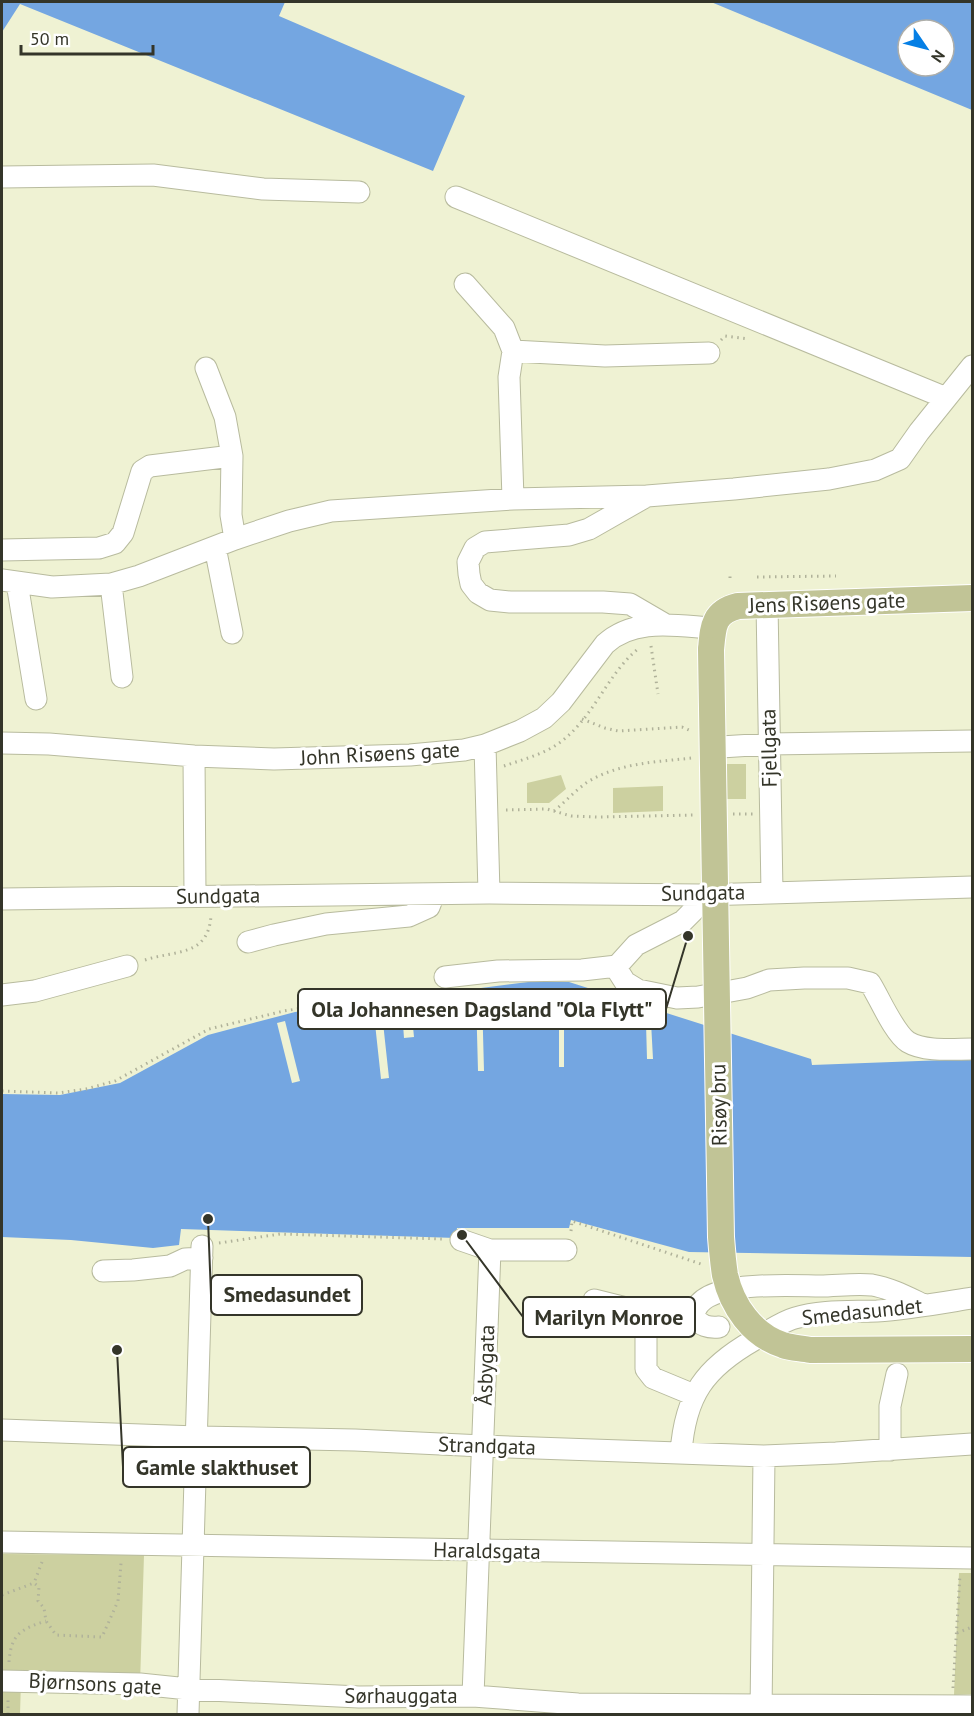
<svg xmlns="http://www.w3.org/2000/svg" width="974" height="1716" viewBox="0 0 974 1716" font-family="'PT Sans',sans-serif">
  <rect width="100%" height="100%" fill="#eff2d3"/>
  <!-- green -->
  <path fill="#ccd0a0" d="M716 764H746V799H716Z
    M561 775 566 789 549 803H527V783Z
    M663 786V811L613 813V788Z
    M2 1554 144 1555 140 1684 21 1681 20 1714H2Z
    M959 1573H972V1694L954 1695Z"/>
  <!-- water -->
  <path fill="#74a6e1" fill-rule="evenodd" d="M2 2H285L279 16 465 96 433 171 20 4 2 32Z
    M711 2H972V110ZM908 30H944V66H908Z
    M528 982H569L811 1059 812 1065 972 1059V1257L689 1252 571 1220 569 1228H457L456 1238 181 1229 179 1245 153 1248 71 1240 2 1237V1094L60 1095 120 1083 208 1035 295 1012Z"/>
  <!-- pier -->
  <path fill="#eff2d3" d="M559 991H564V1067H559Z
    M410 996 414 1037 404 1038 401 997Z
    M476 996H482L484 1071H478Z
    M381 1004 389 1078 381 1079 373 1005Z
    M285 1021 300 1081 292 1083 277 1023Z
    M651 1022 653 1059H647L646 1023Z"/>
  <g fill="none" stroke-linecap="round" stroke-linejoin="round">
    <!-- minor casing -->
    <g stroke="#b8bb9e" stroke-width="23">
      <path id="minor" d="M2 177 153 175 263 189 359 192
        M456 197 946 398
        M465 284 504 328 513 351
        M206 368 225 417 232 456 231 515 235 539
        M513 499 509 377 513 351 605 356 709 353
        M215 547 232 633
        M2 550 99 548 115 543 123 533 142 471 150 466 232 456
        M2 580 52 587 111 584 139 576 235 539 289 521 331 511 513 499 647 496
        M17 583 36 699
        M111 584 122 677
        M767 604 772 892
        M666 625 630 604 603 602H510L490 600 478 593 471 584 469 574 468 562 475 548 485 542 569 535 589 529 647 496 734 489 829 479 875 470 900 459 919 432 972 366
        M2 743 49 744 194 756 274 759 410 755 464 750 485 745 520 731 544 718 561 702 605 644C634 617 677 626 713 628
        M485 745 489 893
        M721 747 769 744 972 741
        M194 756 195 896
        M2 899 489 893 701 895 972 887
        M248 942 274 935 326 924 409 916 429 907 434 894
        M617 966 618 971 625 982 638 990 677 998 698 997 747 988 769 980 804 978H848L870 983C879 997 894 1033 908 1042 925 1052 953 1049 972 1049
        M445 977 498 971 582 970 617 966 636 945 683 921 693 911 701 895
        M2 995 35 991 127 966
        M461 1240 490 1250H566
        M103 1271 133 1270 170 1266 185 1259 202 1258
        M594 1300 678 1321 694 1317
        M694 1317C695 1278 794 1286 820 1286 836 1286 856 1283 872 1285 890 1288 907 1297 924 1305
        M694 1317C701 1326 708 1328 719 1327
        M646 1337V1369L653 1378 694 1395
        M2 1430 197 1437 355 1440 483 1446 764 1456 836 1453 972 1444
        M890 1450V1406L897 1374
        M681 1453C685 1395 705 1368 754 1340 767 1332 781 1322 795 1318 821 1310 850 1312 877 1311 909 1309 941 1303 972 1298
        M2 1542 972 1558
        M2 1681 140 1684 188 1689 359 1697 473 1696 578 1704 972 1706
        M473 1696 490 1250
        M188 1714 202 1246
        M761 1714 764 1456"/>
    </g>
    <!-- major casing -->
    <g stroke="#fff" stroke-width="28">
      <path id="major" d="M711 650C713 627 713 612 738 606L972 598"/>
    </g>
    <!-- path -->
    <path stroke="#b0b29a" stroke-width="3" stroke-dasharray="1.5 4.5" stroke-linecap="butt" d="M721 340 725 336 749 339
      M757 577 836 576
      M730 578V576
      M651 646 658 694
      M582 719 605 728 618 731 682 727 691 731
      M504 766C524 759 546 754 563 740 595 715 608 673 639 648
      M506 810 547 809 571 816 598 817 694 815
      M554 811C565 802 575 791 586 783 617 763 656 762 692 758
      M733 814H754
      M145 960C175 950 208 957 211 916
      M2 1091 58 1093 86 1089 115 1081 209 1029 284 1011 382 995 395 997 431 991
      M571 1231 572 1221 701 1264
      M219 1243 280 1234 443 1239
      M42 1562 34 1583 39 1587 38 1601 44 1608 46 1621 56 1635 102 1637 118 1601 121 1563
      M2 1595 34 1583
      M957 1633 972 1627
      M9 1662C11 1634 21 1629 46 1621
      M953 1688 960 1575
      M8 1714V1698"/>
    <!-- minor -->
    <use href="#minor" stroke="#fff" stroke-width="21"/>
    <!-- major -->
    <use href="#major" stroke="#c1c496" stroke-width="26"/>
    <!-- major-bridge casing -->
    <g stroke="#fff" stroke-width="28" stroke-linecap="butt">
      <path id="major-bridge" d="M711 650 721 1237C722 1250 723 1263 725 1275 732 1306 752 1335 783 1345 791 1348 801 1348 811 1350L972 1349"/>
    </g>
    <!-- major-bridge -->
    <use href="#major-bridge" stroke="#c1c496" stroke-width="26"/>
  </g>
  <g text-anchor="middle" stroke-width="6" stroke-linejoin="round" paint-order="stroke">
    <!-- street labels -->
    <g font-size="21" fill="#343529" stroke="#fff">
      <text transform="translate(827 603) rotate(-2)" y="7">Jens Risøens gate</text>
      <text transform="translate(769 748) rotate(-91)" y="7">Fjellgata</text>
      <text transform="translate(380 754) rotate(-3)" y="7">John Risøens gate</text>
      <text transform="translate(703 893) rotate(-1)" y="7">Sundgata</text>
      <text transform="translate(218 896) rotate(-1)" y="7">Sundgata</text>
      <text transform="translate(719 1105) rotate(-91)" y="7">Risøy bru</text>
      <text transform="translate(862 1312) rotate(-6)" y="7">Smedasundet</text>
      <text transform="translate(486 1365) rotate(-88)" y="7">Åsbygata</text>
      <text transform="translate(487 1446) rotate(2)" y="7">Strandgata</text>
      <text transform="translate(487 1551) rotate(1)" y="7">Haraldsgata</text>
      <text transform="translate(95 1684) rotate(3)" y="7">Bjørnsons gate</text>
      <text x="401" y="1703">Sørhauggata</text>
    </g>
  </g>
  <!-- callouts -->
  <path fill="none" stroke="#343529" stroke-width="2" d="M688 936L666 1009M208 1219L211 1295M462 1235L523 1317M117 1350L123 1467"/>
  <g fill="#343529" stroke="#fff" stroke-width="2">
    <circle cx="688" cy="936" r="6"/>
    <circle cx="208" cy="1219" r="6"/>
    <circle cx="462" cy="1235" r="6"/>
    <circle cx="117" cy="1350" r="6"/>
  </g>
  <g fill="#fff" stroke="#343529" stroke-width="2">
    <rect x="298" y="989" width="368" height="40" rx="6"/>
    <rect x="211" y="1275" width="151" height="40" rx="6"/>
    <rect x="523" y="1297" width="172" height="40" rx="6"/>
    <rect x="123" y="1447" width="187" height="40" rx="6"/>
  </g>
  <g font-size="22" text-anchor="middle" font-weight="bold" fill="#343529">
    <text x="482" y="1017">Ola Johannesen Dagsland "Ola Flytt"</text>
    <text x="287" y="1302">Smedasundet</text>
    <text x="609" y="1325">Marilyn Monroe</text>
    <text x="217" y="1475">Gamle slakthuset</text>
  </g>
  <!-- border -->
  <rect width="974" height="1716" fill="none" stroke="#343529" stroke-width="6"/>
  <!-- north arrow -->
  <g transform="translate(926 48) rotate(125)"><circle r="28" fill="#ffffff" stroke="#aeaea9" stroke-width="1.5"/>
  <path d="M0-4.5L10 22L0 15L-10 22Z" fill="#057fe5"/>
  <text y="-9" font-size="16" font-weight="bold" text-anchor="middle" fill="#343529">N</text>
  </g>
  <!-- scale -->
  <path d="M21 45v9h132v-9" fill="none" stroke="#343529" stroke-width="3"/>
  <text x="30" y="45" font-size="18" fill="#343529" stroke="#ffffff" stroke-width="4.5" paint-order="stroke">50 m</text>
</svg>
